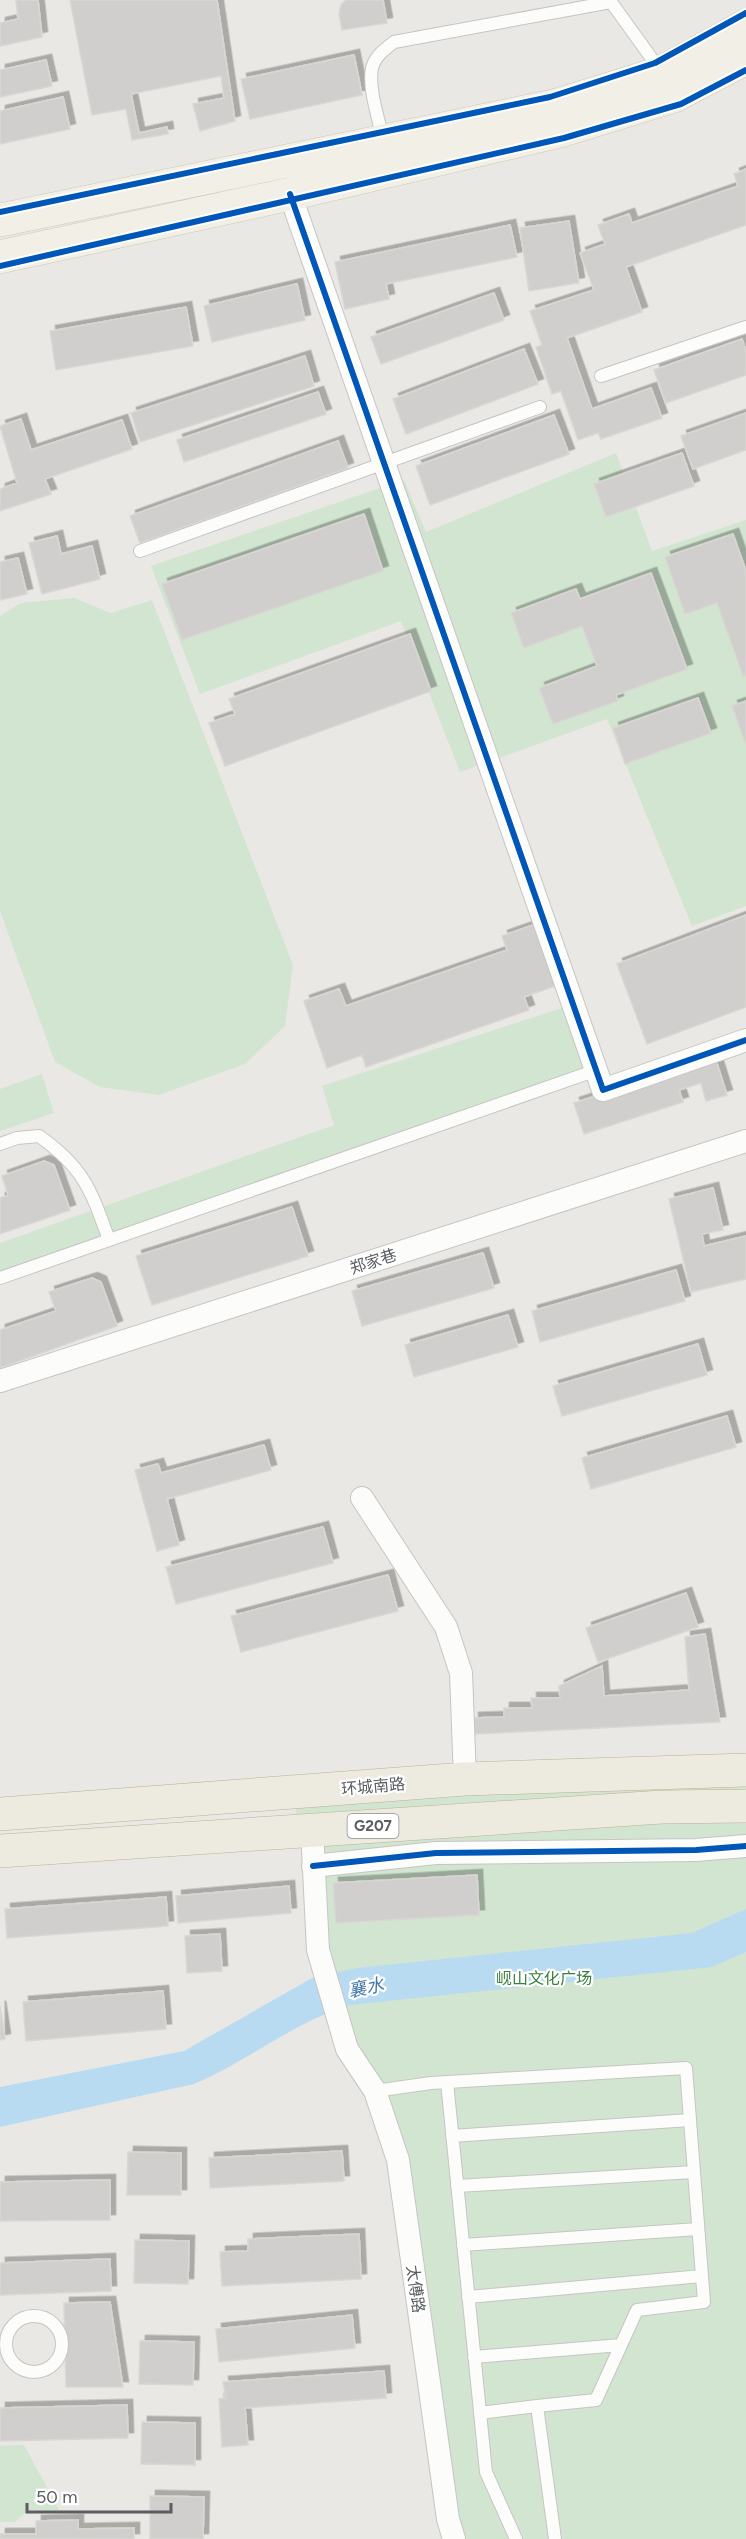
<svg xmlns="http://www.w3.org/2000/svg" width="746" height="2539" viewBox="0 0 746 2539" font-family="Figtree,'Noto Sans SC',sans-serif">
  <defs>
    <filter id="shadow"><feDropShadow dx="5.5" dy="-5.5" stdDeviation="0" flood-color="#0004"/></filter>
  </defs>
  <rect width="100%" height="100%" fill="#e9e8e4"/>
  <!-- green -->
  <path fill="#d2e5d0" d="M616 453 652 551 746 520V906L692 926 607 719 460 772 401 621 200 694 151 566 404 480 426 532Z
    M74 598 111 613 152 600 293 965 285 1026 245 1064 159 1095 100 1087 55 1062 0 911V616L21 603Z
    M574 1004 597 1070 0 1278V1243L334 1125 322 1086Z
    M42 1074 54 1113 0 1131V1089Z
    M746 1770V2539H454L398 2160 318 1950 293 1793Z
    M24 2445 59 2510H28L15 2522H0V2446Z"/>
  <!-- water -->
  <path fill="#b9dbf2" d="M746 1909V1952L712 1967 350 2005C294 2022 248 2061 194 2084L0 2127V2087L184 2051 312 1978 357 1968 692 1933Z"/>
  <!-- building -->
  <path fill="#d0cfcd" stroke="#d8d7d3" stroke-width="1.5" filter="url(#shadow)" d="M16 0H38L42 37 0 46V23L18 19Z
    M70 0H217L235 121 200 131 193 104 224 98 221 76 131 94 139 133 167 127 168 134 132 140 126 109 92 115Z
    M346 0H383L387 23 342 30 339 14 341 5Z
    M354 55 362 95 250 119 241 79Z
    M46 60 52 86 0 97V70Z
    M63 97 70 129 0 144V111Z
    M746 169V225L626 267 642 312 567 338 592 409 651 388 662 418 601 439 598 433 578 440 561 391 552 394 536 347 542 345 530 311 594 290 580 253 605 244 598 225 629 214 632 223 738 186 734 174Z
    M569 221 579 283 529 291 520 228Z
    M510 225 517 257 386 284 389 299 345 309 335 262Z
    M297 284 305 320 212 342 204 306Z
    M494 293 504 320 381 364 371 337Z
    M186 307 193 346 56 370 50 331Z
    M742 339 746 351V375L666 403 654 370Z
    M524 349 538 384 406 434 393 399Z
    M305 356 314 386 140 442 131 413Z
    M318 392 326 414 184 462 177 440Z
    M746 413V450L693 469 681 436Z
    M554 415 569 454 430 505 416 466Z
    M21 419 31 450 122 420 132 449 45 479 51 494 0 511V489L17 483 0 426Z
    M338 441 348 468 140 543 130 516Z
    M682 453 694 486 606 517 594 484Z
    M364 514 383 571 182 640 162 584Z
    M733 534 746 571V675L743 676 717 603 685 614 665 557Z
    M57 536 61 554 92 546 100 579 42 594 29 543Z
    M18 558 27 594 0 600V562Z
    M651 573 687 669 616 695 618 701 553 724 539 688 597 666 582 626 524 648 511 613 576 589 580 599Z
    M410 634 431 691 225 766 209 723 235 714 229 699Z
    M698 698 711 733 625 764 613 728Z
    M746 701V743H745L732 706Z
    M746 915V1007L647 1044 617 964Z
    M536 924 558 985 524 997 529 1010 366 1067 362 1055 327 1068 304 1001 339 989 346 1006 507 950 502 936Z
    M715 1057 727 1095 706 1101 701 1083 679 1090 683 1102 584 1134 574 1103Z
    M44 1161 54 1165 70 1210 0 1234V1198L8 1195 2 1176Z
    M713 1188 723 1230 702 1234 704 1246 746 1236V1279L691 1292 669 1199Z
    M292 1207 308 1256 152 1305 136 1256Z
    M483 1253 494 1288 362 1326 352 1291Z
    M676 1270 685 1301 540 1342 532 1311Z
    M92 1278 101 1282 117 1326 0 1368V1330L56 1311 49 1292Z
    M508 1315 518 1347 414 1377 405 1345Z
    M698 1344 707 1375 562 1416 553 1386Z
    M727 1416 736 1447 591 1489 582 1458Z
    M264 1445 271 1470 167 1499 179 1545 157 1551 135 1470 158 1464 161 1473Z
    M323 1527 333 1563 176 1604 166 1567Z
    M388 1575 398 1611 241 1652 231 1616Z
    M686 1593 698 1627 598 1662 586 1628Z
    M705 1634 720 1722 474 1734 473 1718 504 1717V1708H532L531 1698H560L559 1686 602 1666 604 1696 689 1690 685 1637Z
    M477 1875 479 1915 336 1923 333 1883Z
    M289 1886 291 1913 178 1923 176 1896Z
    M166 1897 168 1926 7 1938 5 1909Z
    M220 1934 222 1971 187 1973 185 1936Z
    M163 1991 166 2029 26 2041 23 2002Z
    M0 2006 5 2039 0 2040Z
    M342 2151 344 2181 210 2188 209 2158Z
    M128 2152 181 2153V2195H127Z
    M110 2180V2220L0 2221V2182Z
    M359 2234 361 2279 222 2286 220 2252 248 2251V2239Z
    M135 2240 189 2241 188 2284 134 2283Z
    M110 2259 111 2291 0 2295V2263Z
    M110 2302 123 2387H66L64 2303Z
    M352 2315 355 2348 219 2362 216 2329Z
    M140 2341 194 2342 193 2385 139 2384Z
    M384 2371 386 2398 245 2408 248 2445 222 2447 219 2399 226 2398 223 2382Z
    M127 2405 128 2438 0 2441V2408Z
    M142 2422 195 2423V2465L141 2464Z
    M150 2496 204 2497 203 2539H150Z
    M78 2520V2529L134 2528V2539H0V2534H36V2521Z"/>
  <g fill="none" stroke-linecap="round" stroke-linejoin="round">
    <!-- lane casing -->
    <g stroke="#c5c5c5" stroke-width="14">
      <path id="lane" d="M383 140C379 119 368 89 372 68 375 56 385 49 394 42L611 2 655 63
        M601 376 746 327
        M140 551 540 407
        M0 1144 17 1138 39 1136C84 1168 91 1190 109 1240
        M0 1278 597 1070
        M447 2082 486 2472 516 2539
        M375 2091 431 2083 686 2068 704 2302 637 2310 596 2400 537 2406 555 2539
        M452 2136 690 2120
        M457 2186 694 2172
        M463 2245 698 2229
        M468 2297 702 2276
        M6 2344a28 28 0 1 1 56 0a28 28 0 1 1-56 0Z
        M474 2357 621 2345
        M480 2413 537 2406"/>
    </g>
    <!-- street casing -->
    <g stroke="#c5c5c5" stroke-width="24">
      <path id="street" d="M290 194 603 1090 746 1040
        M0 1381 746 1141
        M362 1498 446 1627 461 1673 465 1779
        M312 1830 318 1950 347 2049 375 2091 398 2160 448 2519 454 2539
        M313 1866 436 1853 696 1850 746 1846"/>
    </g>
    <!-- primary casing -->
    <g stroke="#cfc8b4" stroke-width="34">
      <path id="primary" d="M0 220 554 106 661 73 746 26
        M0 257 290 194 560 131 674 96 746 58"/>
    </g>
    <!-- highway casing -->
    <g stroke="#beb094" stroke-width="34">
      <path id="highway" d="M0 1814 465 1779 746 1770
        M0 1851 662 1807 746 1806"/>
    </g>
    <!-- lane -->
    <use href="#lane" stroke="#fcfcfb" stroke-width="12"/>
    <!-- street -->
    <use href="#street" stroke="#fcfcfb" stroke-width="22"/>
    <!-- primary -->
    <use href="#primary" stroke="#f2efe7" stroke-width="33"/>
    <!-- highway -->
    <use href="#highway" stroke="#edeae0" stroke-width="33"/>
    <!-- cycleway casing -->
    <g stroke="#fff" stroke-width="10">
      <path id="cycleway" d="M290 194 603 1090 746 1040
        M0 212 550 97 655 63 746 13
        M0 266 564 138 681 104 746 70
        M313 1866 436 1853 696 1850 746 1846"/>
    </g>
    <!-- cycleway -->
    <use href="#cycleway" stroke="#0057b8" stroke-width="6"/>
  </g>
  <g text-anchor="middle" stroke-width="4.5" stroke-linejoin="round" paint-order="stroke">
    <!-- shield labels -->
    <rect fill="#fff" stroke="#8c8e90" stroke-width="1.5" x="347.5" y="1814" width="51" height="24" rx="4.5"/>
    <g font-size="15" font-weight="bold" fill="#5a5d61">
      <text x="373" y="1831">G207</text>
    </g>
    <!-- street labels -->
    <g font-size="16" fill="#5a5d61" stroke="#fff">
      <text transform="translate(373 1261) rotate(-18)" y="6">郑家巷</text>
      <text transform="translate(373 1786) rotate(-5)" y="6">环城南路</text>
      <text transform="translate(416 2289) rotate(82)" y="6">太傅路</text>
    </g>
    <!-- park labels -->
    <g font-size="16" fill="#3a803d" stroke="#fff">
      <text x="544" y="1984">岘山文化广场</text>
    </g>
    <!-- water labels -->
    <g font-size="18" font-style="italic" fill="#4477a8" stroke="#fff">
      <text transform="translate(366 1988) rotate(-12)" y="6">襄水</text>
    </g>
  </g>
  <!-- scale -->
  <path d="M27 2503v9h144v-9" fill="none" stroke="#5a5d61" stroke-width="3"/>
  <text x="36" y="2503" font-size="18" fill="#5a5d61" stroke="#ffffff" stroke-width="4.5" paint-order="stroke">50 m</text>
</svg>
